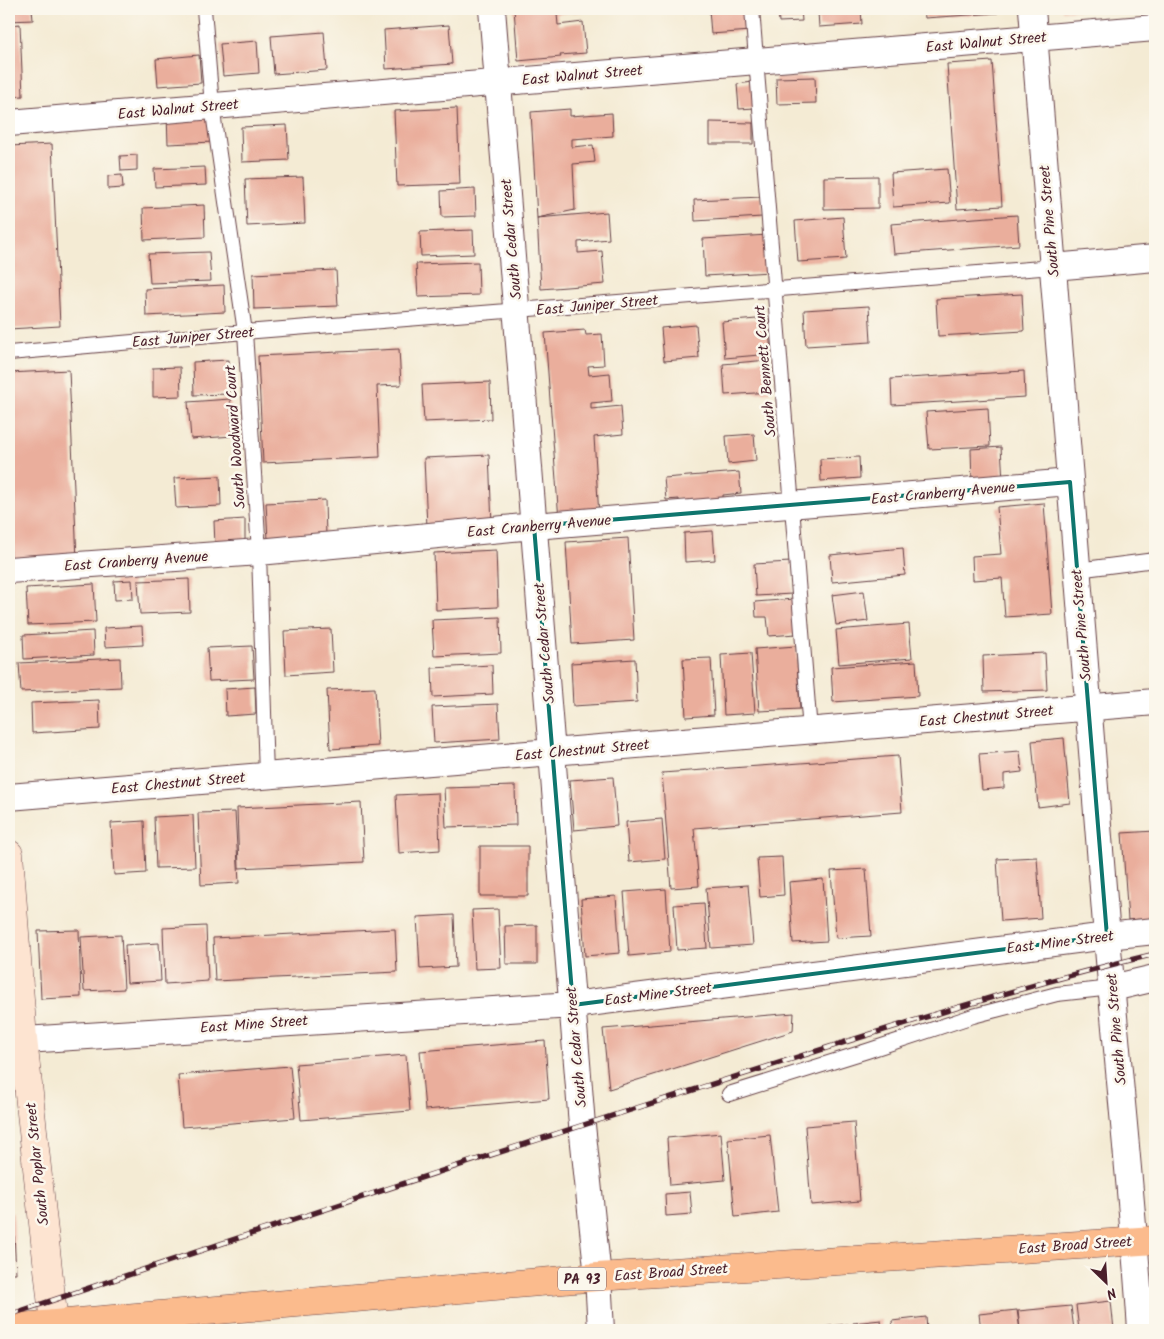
<svg xmlns="http://www.w3.org/2000/svg" width="1164" height="1339" viewBox="0 0 1164 1339" font-family="Kalam,sans-serif">
  <rect width="100%" height="100%" fill="#fbf7ec"/>
  <filter id="ink" filterUnits="userSpaceOnUse"><feTurbulence type="fractalNoise" baseFrequency=".02" numOctaves="2"/><feDisplacementMap in="SourceGraphic" scale="10" xChannelSelector="R" yChannelSelector="G"/><feConvolveMatrix kernelMatrix="1 2 1 2 8 2 1 2 1" color-interpolation-filters="sRGB"/></filter>
  <filter id="wash" filterUnits="userSpaceOnUse"><feTurbulence type="fractalNoise" baseFrequency=".0096" numOctaves="4" result="noise"/><feDisplacementMap in="SourceGraphic" scale="20" xChannelSelector="R" yChannelSelector="G"/><feGaussianBlur stdDeviation="1.12" result="paint"/><feColorMatrix in="noise" values="0 0 0 0 0 0 0 0 0 0 0 0 0 0 0 0 0 1.4 0 .05"/><feComposite in="paint" operator="in"/></filter>
  <g filter="url(#wash)">
    <rect width="100%" height="100%" fill="#f4ebd4"/>
    <g id="blocks">
      <!-- building -->
      <path fill="#eaae9c" d="M9 9H32L33 20 9 21Z
        M514 9H598V10L557 14 558 25 583 22 586 53 560 55 561 57 518 61Z
        M709 9H749L751 31 711 34Z
        M778 9H801L802 21 779 22Z
        M805 9H861L862 24 819 27 818 12 805 13Z
        M924 9H998V13L925 18Z
        M1062 9H1081V10L1062 11Z
        M20 24 23 96 9 97V25Z
        M449 25 452 64 386 69 384 30Z
        M324 32 327 70 274 74 271 36Z
        M257 41 259 73 223 76 220 44Z
        M199 55 201 83 158 86 156 59Z
        M992 61 1002 206 957 209 947 64Z
        M815 77 816 103 777 104 776 78Z
        M753 82 755 108 739 109 737 84Z
        M457 108 460 184 397 186 394 111Z
        M570 109V116L612 113 613 136 572 139V147L593 145 595 162 573 164 575 210 537 218 531 112Z
        M212 112 214 142 168 144 167 114Z
        M710 122 753 123V144H710Z
        M287 125 289 160 242 162 241 127Z
        M52 144 60 326 9 329V146Z
        M137 155V170L121 171 120 156Z
        M205 167 206 185 155 187 154 169Z
        M947 169 950 203 893 207 891 173Z
        M122 175 123 188 108 189V176Z
        M878 176V208L824 209V177Z
        M303 177 305 223 247 226 245 179Z
        M475 189 476 216 442 217 441 191Z
        M762 197V217L695 221 694 200Z
        M204 205 205 237 144 240 143 208Z
        M607 212 609 239 578 242V253L602 251 605 284 541 289 537 218Z
        M1017 215 1019 245 894 254 891 224Z
        M843 217 846 259 798 262 795 221Z
        M473 230 474 254 421 256 420 232Z
        M768 235 770 272 705 276 703 239Z
        M209 252 211 281 150 283 148 254Z
        M478 262 479 295 418 297 416 264Z
        M336 270 338 306 254 309 253 274Z
        M224 285 225 312 146 316 145 289Z
        M1022 294 1024 331 938 336 936 299Z
        M869 306 871 342 806 346 804 310Z
        M768 318 771 354 725 358 722 322Z
        M696 325 699 358 664 361 661 328Z
        M585 330 586 335 602 334 604 365 588 366 589 375 610 373 612 401 591 403V409L621 406 623 434 594 437 599 516 559 520 545 333Z
        M399 349 401 385 377 386 380 457 263 463 258 356Z
        M228 360 229 394 194 395 193 362Z
        M768 360 770 392 725 395 723 364Z
        M180 367 181 396 153 397V368Z
        M69 370 77 561 11 564 9 500V373Z
        M1024 371 1025 397 892 405 891 379Z
        M490 382 491 419 424 422 422 385Z
        M230 399 233 436 191 439 188 402Z
        M988 408 990 446 929 449 926 412Z
        M754 434 756 461 728 464 726 436Z
        M1001 447 1003 481 972 483 971 449Z
        M489 455 492 524 427 527 424 458Z
        M859 457 860 478 821 481 820 459Z
        M739 472 741 493 723 495V507L679 511V499L666 500 664 478Z
        M220 476 221 506 176 508 174 478Z
        M325 500 326 537 268 540 266 503Z
        M1044 503 1052 614 1005 617 1002 578 973 580 972 556 1001 554 997 507Z
        M245 519V544L215 545 214 521Z
        M713 531 715 560 685 562 684 533Z
        M628 538 634 640 572 644 566 542Z
        M903 548 905 575 832 582 830 555Z
        M496 550 498 607 436 610 434 553Z
        M791 562 792 594 756 596 754 564Z
        M189 579 190 612 140 614 138 581Z
        M132 580 133 599 115 600 114 581Z
        M94 584 96 622 28 625 26 588Z
        M864 591 868 621 836 625 832 595Z
        M794 599 796 634 769 636 767 617H756L755 602Z
        M500 617 501 653 434 656 432 620Z
        M909 624 912 658 839 664 836 630Z
        M142 626 143 645 105 647 104 628Z
        M331 629 333 672 286 675 284 631Z
        M93 631 94 655 24 659 23 635Z
        M252 646 254 679 209 681 207 648Z
        M796 646 800 709 759 711 755 649Z
        M751 653 755 713 724 715 721 655Z
        M1045 653 1047 690 984 692 983 656Z
        M120 658 121 687 21 692 19 663Z
        M711 658 714 715 686 717 683 659Z
        M635 659 637 702 573 706 571 663Z
        M916 661 918 696 833 702 831 667Z
        M492 665 493 694 433 697 432 668Z
        M255 687 256 714 226 716 225 689Z
        M375 688 378 746 330 749 327 690Z
        M99 700 100 729 32 733 31 703Z
        M498 704 500 739 434 743 432 707Z
        M1064 738 1070 803 1038 807 1032 741Z
        M1020 751 1022 772 1004 774V788L982 790 979 754Z
        M898 756 902 812 694 828 699 886 671 888 662 773Z
        M613 777 617 826 574 830 570 780Z
        M515 786 516 825 446 827 444 788Z
        M438 793 440 850 399 853 396 795Z
        M361 802 364 862 239 868 237 808Z
        M235 812 239 883 201 885 198 813Z
        M193 815 195 867 156 868 154 817Z
        M662 819 665 859 629 862 626 822Z
        M144 821 146 873 114 875 111 823Z
        M1155 831V918L1128 920 1122 833Z
        M480 846H528V896H480Z
        M782 857 784 895 760 897 757 858Z
        M1037 857 1041 918 1001 921 997 859Z
        M866 869 871 936 836 938 831 871Z
        M823 879 827 941 793 943 789 882Z
        M748 885 753 945 711 948 706 888Z
        M666 889 670 952 629 956 624 892Z
        M616 896 620 953 585 956 581 899Z
        M704 903 707 948 677 950 674 905Z
        M498 909 501 968 475 969 472 910Z
        M454 915 456 967 420 969 417 917Z
        M537 925V964H506L505 926Z
        M206 926 208 981 165 984 163 928Z
        M395 929 397 972 215 981 213 938Z
        M79 930 81 997 41 999 38 931Z
        M121 935 124 989 84 991 81 937Z
        M159 943 161 981 127 983 125 945Z
        M794 1013 793 1031 609 1089 603 1029Z
        M545 1041 549 1099 425 1110 420 1051Z
        M406 1055 410 1111 301 1120 296 1064Z
        M290 1066 295 1118 182 1127 178 1075Z
        M854 1122 860 1201 811 1205 805 1126Z
        M721 1133 725 1180 670 1185 667 1138Z
        M770 1135 778 1212 735 1217 728 1139Z
        M690 1192 692 1214 666 1216 665 1194Z
        M13 1213 16 1273H9V1214Z
        M1111 1301 1114 1330H1079L1076 1305Z
        M1071 1306 1074 1330H1020L1018 1311Z
        M1017 1310 1020 1330H981L979 1314Z
        M926 1317 927 1330H893L892 1321Z
        M881 1320 882 1330H854L853 1323Z
        M848 1324V1330H804V1329Z"/>
    </g>
  </g>
  <g filter="url(#ink)">
    <use href="#blocks" fill-opacity="0" stroke="#643e44" stroke-width="1"/>
    <g fill="none" stroke-linecap="round" stroke-linejoin="round">
      <!-- lane casing -->
      <g stroke="#643e44" stroke-width="16">
        <path id="lane" d="M204 9 212 106 245 332 259 552 266 776
          M752 9 810 731
          M9 353 245 332 1053 267
          M1077 570 1155 560
          M729 1094 867 1051 973 1016 1057 994 1112 988"/>
      </g>
      <!-- street casing -->
      <g stroke="#643e44" stroke-width="28">
        <path id="street" d="M492 9 582 1125 598 1277 601 1330
          M1032 9C1056 310 1080 611 1105 912 1116 1052 1132 1191 1141 1330
          M9 123 1155 28
          M1053 267 1155 258
          M9 570 259 552 534 526 1070 482
          M9 797 1155 702
          M1112 988 1155 978
          M9 1041 573 1005 1107 936 1155 931"/>
      </g>
      <!-- secondary casing -->
      <g stroke="#643e44" stroke-width="29">
        <path id="secondary" d="M9 854 23 1039 54 1324"/>
      </g>
      <!-- highway casing -->
      <g stroke="#643e44" stroke-width="29">
        <path id="highway" d="M9 1328 598 1277 1155 1240"/>
      </g>
      <!-- lane -->
      <use href="#lane" stroke="#fff" stroke-width="14"/>
      <!-- street -->
      <use href="#street" stroke="#fff" stroke-width="26"/>
      <!-- secondary -->
      <use href="#secondary" stroke="#fde4d1" stroke-width="28"/>
      <!-- highway -->
      <use href="#highway" stroke="#fbbb8d" stroke-width="28"/>
      <!-- rail casing -->
      <g stroke="#4a1f2b" stroke-width="5.5">
        <path id="rail" d="M9 1315C240 1237 471 1160 703 1087 853 1040 1002 990 1155 954"/>
      </g>
      <!-- rail -->
      <use href="#rail" stroke="#fbf7ec" stroke-width="4" stroke-dasharray="11" stroke-linecap="butt"/>
    </g>
  </g>
  <!-- marked area -->
  <path fill="none" stroke="#0f766e" stroke-width="4" stroke-linejoin="round" d="M1070 482 1107 936 573 1005 534 526Z"/>
  <g text-anchor="middle" stroke-width="5" stroke-linejoin="round" paint-order="stroke">
    <!-- shield labels -->
    <rect fill="#fbf7ec" stroke="#7f6065" stroke-width="1" x="558" y="1267.5" width="48" height="23" rx="4"/>
    <g font-size="14" font-weight="bold" fill="#4a1f2b">
      <text x="582" y="1284">PA 93</text>
    </g>
    <!-- street labels -->
    <g font-size="15" fill="#4a1f2b" stroke="#fbf7ec">
      <text transform="translate(986 42) rotate(-5)" y="5">East Walnut Street</text>
      <text transform="translate(582 75) rotate(-5)" y="5">East Walnut Street</text>
      <text transform="translate(178 109) rotate(-5)" y="5">East Walnut Street</text>
      <text transform="translate(1049 221) rotate(-95)" y="5">South Pine Street</text>
      <text transform="translate(511 239) rotate(-95)" y="5">South Cedar Street</text>
      <text transform="translate(597 305) rotate(-5)" y="5">East Juniper Street</text>
      <text transform="translate(193 337) rotate(-5)" y="5">East Juniper Street</text>
      <text transform="translate(765 371) rotate(-95)" y="5">South Bennett Court</text>
      <text transform="translate(235 437) rotate(-94)" y="5">South Woodward Court</text>
      <text transform="translate(943 493) rotate(-5)" y="5">East Cranberry Avenue</text>
      <text transform="translate(539 526) rotate(-5)" y="5">East Cranberry Avenue</text>
      <text transform="translate(136 561) rotate(-4)" y="5">East Cranberry Avenue</text>
      <text transform="translate(1081 625) rotate(-95)" y="5">South Pine Street</text>
      <text transform="translate(544 643) rotate(-95)" y="5">South Cedar Street</text>
      <text transform="translate(986 716) rotate(-5)" y="5">East Chestnut Street</text>
      <text transform="translate(582 750) rotate(-5)" y="5">East Chestnut Street</text>
      <text transform="translate(178 783) rotate(-5)" y="5">East Chestnut Street</text>
      <text transform="translate(1060 942) rotate(-7)" y="5">East Mine Street</text>
      <text transform="translate(658 994) rotate(-7)" y="5">East Mine Street</text>
      <text transform="translate(254 1024) rotate(-4)" y="5">East Mine Street</text>
      <text transform="translate(1116 1029) rotate(-95)" y="5">South Pine Street</text>
      <text transform="translate(576 1047) rotate(-95)" y="5">South Cedar Street</text>
      <text transform="translate(37 1164) rotate(-96)" y="5">South Poplar Street</text>
      <text transform="translate(1075 1245) rotate(-4)" y="5">East Broad Street</text>
      <text transform="translate(671 1272) rotate(-4)" y="5">East Broad Street</text>
    </g>
  </g>
  <!-- margin -->
  <rect width="1164" height="1339" fill="none" stroke="#fbf7ec" stroke-width="30"/>
  <!-- north arrow -->
  <g transform="translate(1106 1282) rotate(155)" stroke="#fbf7ec" stroke-width="4" paint-order="stroke">
  <path d="M0-4L9 19L0 12L-9 19Z" fill="#4a1f2b"/>
  <text y="-8" font-size="14" font-weight="bold" text-anchor="middle" fill="#4a1f2b">N</text>
  </g>
</svg>
